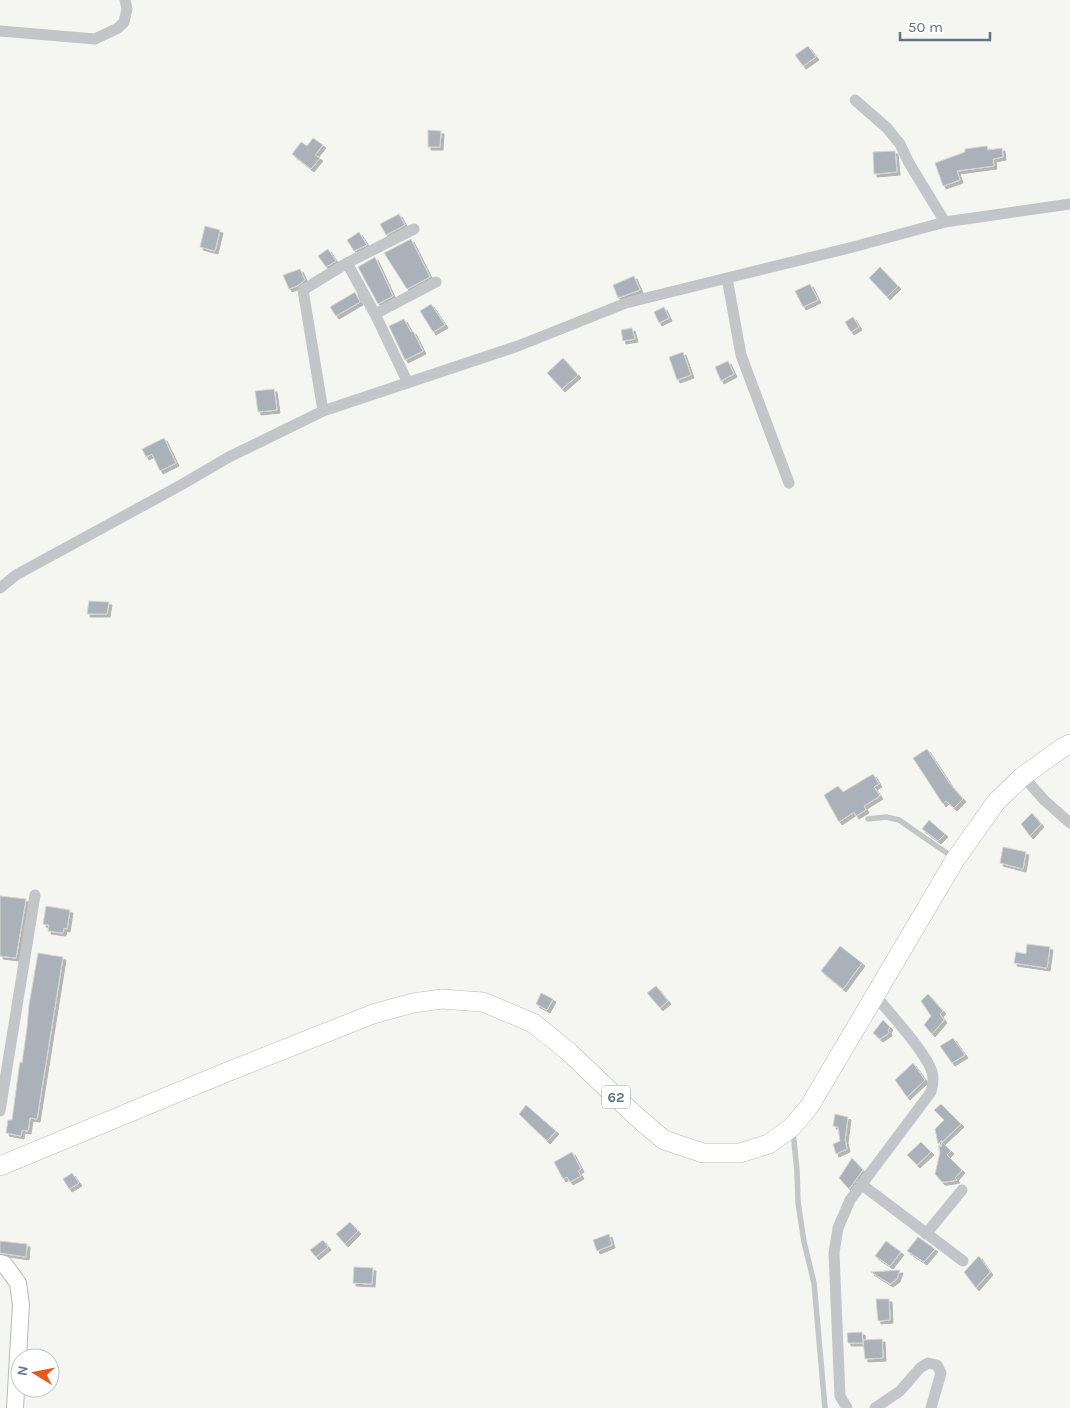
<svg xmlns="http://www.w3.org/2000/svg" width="1070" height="1408" viewBox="0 0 1070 1408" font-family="Karla,sans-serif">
  <defs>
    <filter id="shadow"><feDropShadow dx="3" dy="3" stdDeviation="0" flood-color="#0004"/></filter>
  </defs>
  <rect width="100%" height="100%" fill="#f5f5f1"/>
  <!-- building -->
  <path fill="#aab1b8" stroke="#d6d6d4" filter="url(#shadow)" d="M808 46 816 57 803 66 795 55Z
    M428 130 441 131 440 147H428Z
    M313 138 323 145 315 155 320 158 311 169 292 154 301 142 307 146Z
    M987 146 988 150 1002 148 1003 157 993 159 994 166 957 171 960 180 943 186 935 163 965 152V149Z
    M895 151 897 172 874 174 873 152Z
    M399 214 405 225 386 235 380 224Z
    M205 226 220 230 215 251 200 247Z
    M359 232 367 245 354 251 347 240Z
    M411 239 430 277 407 289 384 253Z
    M328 249 336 261 326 267 318 256Z
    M375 257 393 296 378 304 358 267Z
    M880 267 898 286 887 297 869 278Z
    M300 269 305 280 297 286 289 289 283 275Z
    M634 276 640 290 618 298 613 285Z
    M810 284 818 300 803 307 795 291Z
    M355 292 360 302 336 316 330 307Z
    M431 304 445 325 433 332 420 311Z
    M664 307 669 318 659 323 654 312Z
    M853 317 859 327 851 332 845 322Z
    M404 319 411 332 413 331 423 351 405 360 389 326Z
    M632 328 635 339 623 341 621 330Z
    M683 352 691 375 677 380 669 357Z
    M563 358 578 375 562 389 547 373Z
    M728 361 734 374 721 381 715 367Z
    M274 389 277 410 258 412 255 391Z
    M164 438 176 463 160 471 152 454 146 457 142 449Z
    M89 601 109 602 107 614H87Z
    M927 749 950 784 963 799 954 808 946 801 943 804 913 758Z
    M873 774 879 784 874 787 880 796 864 806 866 810 856 816 854 812 839 822 824 795 838 786 843 792Z
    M1032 813 1041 824 1030 836 1021 824Z
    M929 820 945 834 938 841 922 829Z
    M1003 847 1026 852 1023 869 1000 863Z
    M0 896 26 899 16 958 0 956Z
    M46 906 70 910 67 929 64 928 63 933 48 931 49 925 43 924Z
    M1027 944 1050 947 1047 968 1014 963 1016 952 1026 954Z
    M840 946 862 963 843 989 821 971Z
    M38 953 63 957 37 1119 30 1118 28 1131 22 1130 21 1136 6 1133 8 1120H12L19 1068 20 1062 22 1063 27 1028 29 1005Z
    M656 986 668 1001 660 1008 647 993Z
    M541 993 553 999 547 1010 536 1004Z
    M928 994 943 1011 940 1014 944 1020 932 1034 924 1025 931 1016 921 1001Z
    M883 1020 890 1027 888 1030 889 1033 880 1039 873 1033Z
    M953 1038 965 1055 952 1063 940 1046Z
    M913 1063 925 1080 907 1097 895 1080Z
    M941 1104 961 1124 942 1142 951 1151 947 1155 962 1170 955 1178 957 1180 945 1182H942L935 1174 940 1152 938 1145 941 1147 942 1140 938 1144 935 1129 944 1120 934 1110Z
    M526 1105 556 1131 547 1141 519 1114Z
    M835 1114 848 1117 845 1140 847 1149 836 1154 833 1144 840 1141 838 1127 833 1126Z
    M921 1142 931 1152 917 1165 907 1155Z
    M572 1152 581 1169 578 1171 581 1176 570 1182 567 1177 563 1179 554 1162Z
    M852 1158 863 1170 849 1189 839 1178Z
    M72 1173 79 1183 69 1189 63 1179Z
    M350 1222 358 1231 345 1244 336 1234Z
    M609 1234 612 1245 597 1251 593 1240Z
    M918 1237 935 1249 924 1262 907 1251Z
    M323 1240 328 1247 316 1257 310 1250Z
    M0 1241 27 1244 26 1257 0 1253Z
    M886 1241 901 1252 890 1266 875 1256Z
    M979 1256 990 1272 976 1288 964 1272Z
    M354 1267 373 1268 372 1284 353 1283Z
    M900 1270 897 1279 890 1284 871 1272Z
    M876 1299H889L890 1320 878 1321Z
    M862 1332 863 1343H848L847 1333Z
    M882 1339 883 1358 865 1359 863 1340Z"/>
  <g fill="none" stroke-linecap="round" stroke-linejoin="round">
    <!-- secondary casing -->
    <g stroke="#b4b9be" stroke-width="18">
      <path id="secondary" d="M0 1263 4 1264 18 1283 21 1305 15 1408"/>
    </g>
    <!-- primary casing -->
    <g stroke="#b5b9bd" stroke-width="20">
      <path id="primary" d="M0 1166 227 1072 373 1014 413 1003 442 999 483 1002 533 1023 568 1051 638 1118 664 1140 703 1153H740L769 1144 792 1127 809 1107 955 860 996 802 1023 776 1062 748 1070 744"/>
    </g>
    <!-- service -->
    <path stroke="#c2c6c9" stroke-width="5.5" d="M868 819 886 817 899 820 954 858
      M793 1131 797 1171 798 1202 804 1242 814 1283 825 1408"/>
    <!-- minor -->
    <path stroke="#c2c6c9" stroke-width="11" d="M0 31 95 39 118 28 124 22 127 9 125 0
      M855 100 887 128 900 144 909 163 945 222
      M347 263 375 314 408 383
      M727 278 741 355 789 483
      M375 314 436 282
      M323 411 303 290 347 263 414 229
      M0 588 16 575 181 485 229 457 323 411 518 346 626 303 853 247 945 222 1070 204
      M1023 776 1044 800 1070 823
      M0 1111 35 895
      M861 1184 963 1261
      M926 1234 962 1190
      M847 1408 840 1396 834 1253 838 1228 850 1200 931 1092C933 1085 934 1079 932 1072 926 1052 890 1014 876 996
      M875 1408 900 1391 920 1368 928 1363 937 1365 941 1373 931 1408"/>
    <!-- secondary -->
    <use href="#secondary" stroke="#fff" stroke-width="16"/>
    <!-- primary -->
    <use href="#primary" stroke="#fff" stroke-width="19"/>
  </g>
  <g text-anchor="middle" stroke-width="5" stroke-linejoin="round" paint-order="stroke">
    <!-- shield labels -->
    <rect fill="#fff" stroke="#929da8" stroke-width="1" x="602" y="1085.5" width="28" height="23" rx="4"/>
    <g font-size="14" font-weight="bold" fill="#637383">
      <text x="616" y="1102">62</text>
    </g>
  </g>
  <!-- north arrow -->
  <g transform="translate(35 1373) rotate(280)"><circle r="24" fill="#ffffff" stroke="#c1c7cd"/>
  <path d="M0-4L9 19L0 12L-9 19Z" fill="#e7591f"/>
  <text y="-8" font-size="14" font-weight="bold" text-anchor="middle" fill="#637383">N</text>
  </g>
  <!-- scale -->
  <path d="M900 32v8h90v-8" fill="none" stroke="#637383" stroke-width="2.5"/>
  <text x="908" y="32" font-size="15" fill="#637383" stroke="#ffffff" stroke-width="4" paint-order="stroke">50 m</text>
</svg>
